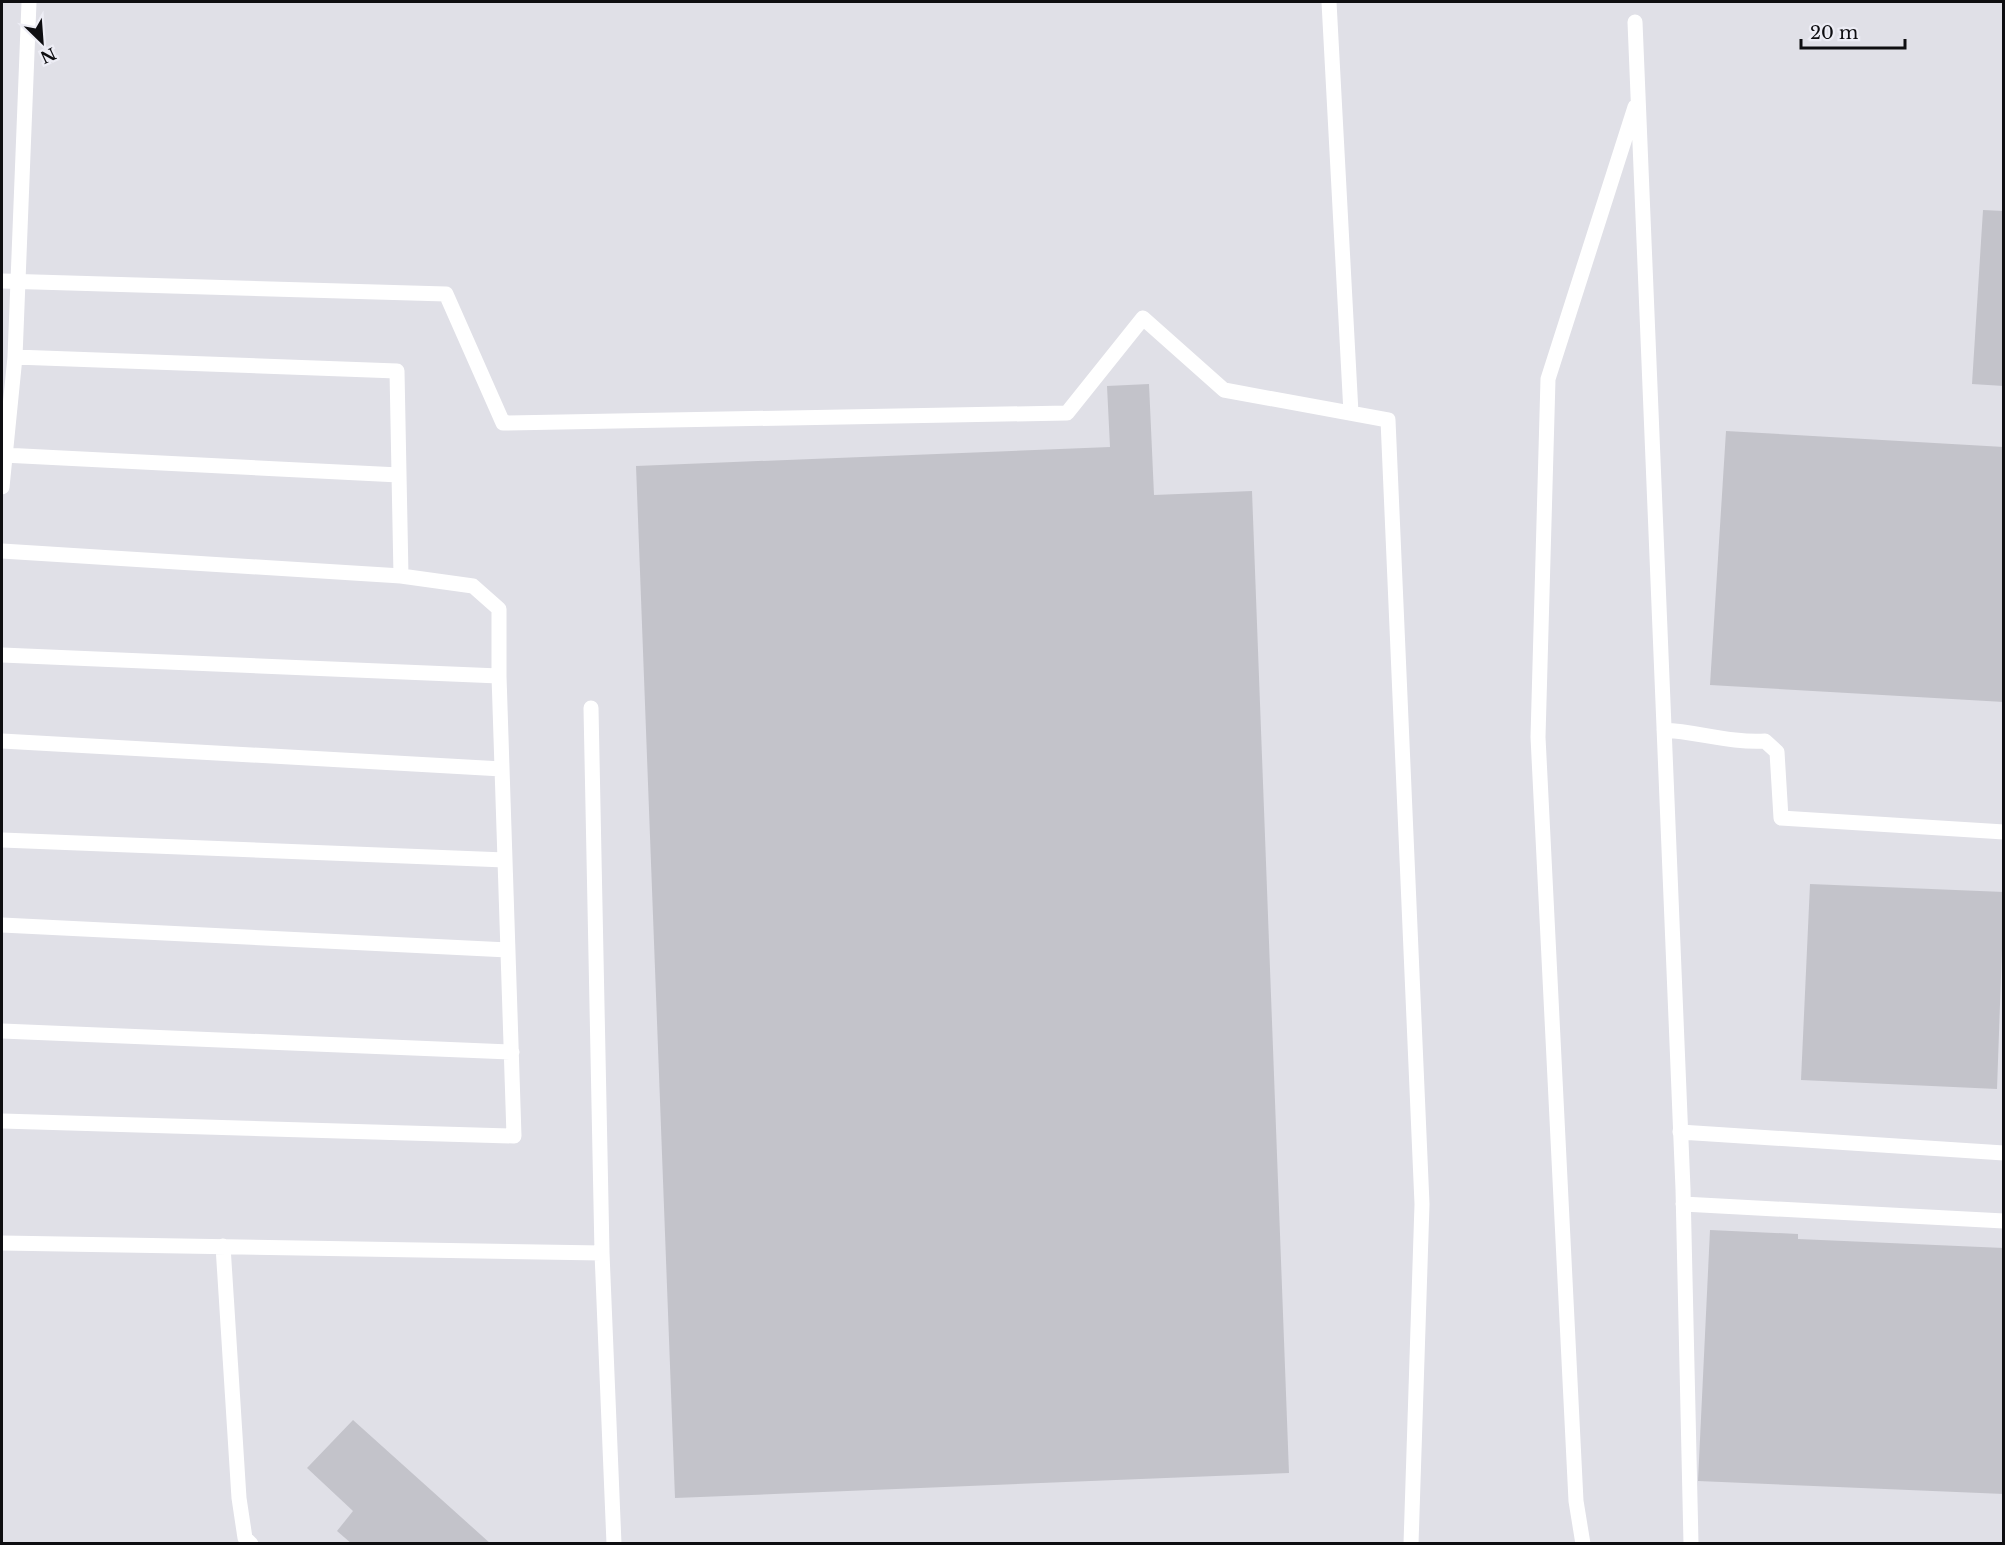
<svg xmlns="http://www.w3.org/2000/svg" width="2005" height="1545" viewBox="0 0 2005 1545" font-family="'Libre Baskerville',serif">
  <rect width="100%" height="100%" fill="#e0e0e7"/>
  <!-- building -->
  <path fill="#c3c3ca" d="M1983 210 2004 211V386L1972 384Z
    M1149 384 1154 495 1252 491 1289 1473 675 1498 636 466 1110 447 1107 386Z
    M1726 431 2004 447V702L1710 685Z
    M1810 884 2004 892 1997 1089 1801 1080Z
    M1710 1230 1798 1234V1239L2004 1248V1494L1698 1481Z
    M353 1420 491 1544H352L337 1531 353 1511 307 1468Z"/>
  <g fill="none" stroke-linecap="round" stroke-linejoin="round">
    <!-- lane -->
    <path stroke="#fff" stroke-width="15" d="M1329 2 1351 413
      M1635 22 1683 1189 1691 1544
      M2 281 446 294 503 423 1067 413 1143 318 1224 390 1388 420 1422 1204 1411 1544
      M15 357 29 2
      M3 455 399 475
      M2 487 15 357 397 371 401 576
      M2 551 401 576 473 586 499 609V676L514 1136 2 1121
      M2 655 499 676
      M591 708 602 1253 614 1544
      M1664 730C1699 732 1730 743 1765 741L1777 752 1781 818 2004 832
      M2 741 502 769
      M2 840 505 860
      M2 925 508 950
      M2 1031 512 1052
      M1680 1132 2004 1153
      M1683 1204 2004 1221
      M2 1243 602 1253
      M223 1246 239 1498 245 1538 251 1544
      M1583 1544 1576 1501 1538 737 1548 379 1635 107"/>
  </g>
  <!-- border -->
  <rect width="2005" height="1545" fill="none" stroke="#0e0e11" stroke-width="6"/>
  <!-- north arrow -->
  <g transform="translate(42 42) rotate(155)" stroke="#ededf5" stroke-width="4.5" paint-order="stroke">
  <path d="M0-4.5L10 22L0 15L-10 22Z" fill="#0e0e11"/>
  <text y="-9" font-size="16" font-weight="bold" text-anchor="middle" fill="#0e0e11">N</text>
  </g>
  <!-- scale -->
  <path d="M1801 39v9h104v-9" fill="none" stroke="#0e0e11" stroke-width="3"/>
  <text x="1810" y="39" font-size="18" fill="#0e0e11" stroke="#ededf5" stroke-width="4.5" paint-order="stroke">20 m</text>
</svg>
